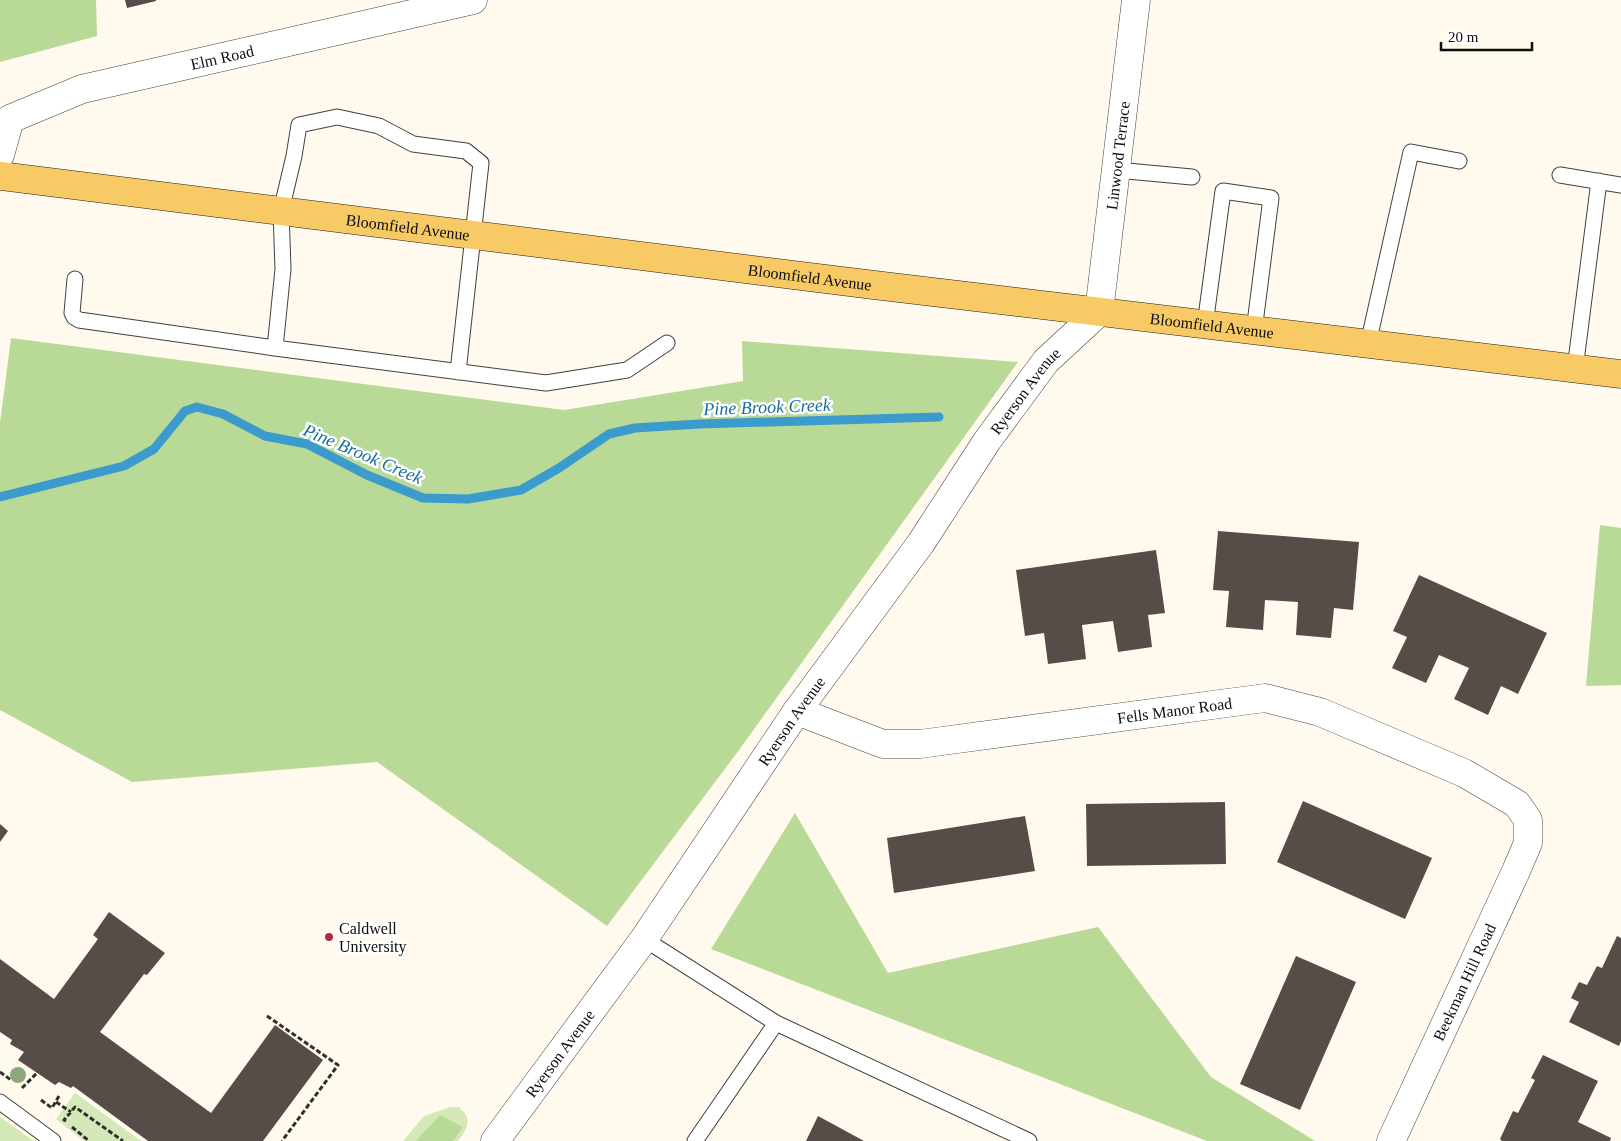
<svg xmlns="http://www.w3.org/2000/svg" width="1621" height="1141" viewBox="0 0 1621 1141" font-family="Georgia,serif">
  <rect width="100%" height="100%" fill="#fffaed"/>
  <!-- green -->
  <path fill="#d4e9b7" d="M75 1093 141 1141H84L56 1119Z
    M450 1107H459C473 1120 468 1127 458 1141H403L424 1116Z
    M0 1117 34 1141H0Z"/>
  <!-- forest -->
  <path fill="#b9d997" d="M0 0H96L97 36 0 62Z
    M11 338 564 410 743 381 742 341 1018 362 739 750 607 926 377 762 132 782 0 710V423Z
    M1600 525 1621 528V685L1586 686Z
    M795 813 888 973 1098 927 1211 1077 1315 1141H1207L711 949Z
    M440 1115 463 1127 453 1141H416Z"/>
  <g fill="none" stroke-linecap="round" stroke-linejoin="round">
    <!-- stream -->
    <path stroke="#3a9bcc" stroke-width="9" d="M0 497 124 466 154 449 185 411 197 407 223 414 265 436 307 444 367 475 423 498 468 499 521 490 559 468 609 434 635 428 699 424 939 417"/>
  </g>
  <!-- building -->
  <path fill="#564d49" d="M125 0H156V1L127 8Z
    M1218 531 1359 542 1353 610 1334 608 1331 638 1296 635 1298 602 1265 600 1263 630 1226 627 1229 591 1213 590Z
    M1156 550 1165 613 1148 615 1152 647 1118 652 1113 621 1082 625 1086 659 1048 664 1044 633 1025 636 1016 570Z
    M1419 575 1547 633 1518 694 1501 686 1488 715 1454 699 1469 668 1439 655 1426 683 1392 668 1407 637 1393 631Z
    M1303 801 1432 858 1405 919 1277 862Z
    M1225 802 1226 864 1087 866 1086 804Z
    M1025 816 1035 871 894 893 887 838Z
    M0 824 8 831 0 842Z
    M109 912 165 953 147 975 144 974 100 1032 211 1113 275 1025 323 1060 263 1141H148L73 1086 71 1088 59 1082 55 1085 18 1060 24 1052 10 1044 12 1040 0 1032V959L54 999 98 939 93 935Z
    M1617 936 1621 938V1041L1619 1046 1569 1022 1579 1002 1571 998 1579 982 1587 985 1597 966 1602 968Z
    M1296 956 1356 982 1300 1110 1240 1084Z
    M1543 1055 1598 1081 1578 1122 1611 1138 1610 1141H1502L1500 1139 1513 1111 1518 1113 1535 1080 1531 1078Z
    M818 1116 864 1141H806Z"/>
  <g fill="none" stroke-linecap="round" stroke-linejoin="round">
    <!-- service casing -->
    <g stroke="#404040" stroke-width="17">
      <path id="service" d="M1116 170 1192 177
        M1560 175 1621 185
        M75 279 72 313 74 317 79 320 275 348
        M1205 325 1223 191 1271 198 1254 331
        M1368 344 1411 152 1459 161
        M1575 369 1599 181
        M458 372 481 163 466 151 413 144 379 126 337 117 299 125 294 156 281 211 283 269 275 348 546 383 627 370 667 343
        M644 939 776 1023 1029 1141
        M0 1102 53 1141
        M695 1141 776 1023"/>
    </g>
    <!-- minor casing -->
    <g stroke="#404040" stroke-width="29">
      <g id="minor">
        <path id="s1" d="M797 711 883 744H920L1265 698 1320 712 1464 773 1517 804 1528 820V843L1516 871 1391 1141"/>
        <path id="s2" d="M495 1141 644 939 797 711 921 543 987 441 1046 361 1099 312 1136 0"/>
      </g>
    </g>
    <!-- tertiary casing -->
    <g stroke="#404040" stroke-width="29">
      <g id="tertiary">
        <path id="s3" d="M0 155 10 119 82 89 473 0"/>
      </g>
    </g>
    <!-- primary casing -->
    <g stroke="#1e1e1e" stroke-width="29">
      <g id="primary">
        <path id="s4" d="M0 176 874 285 1621 374"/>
      </g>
    </g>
    <!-- path -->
    <path stroke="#2f2f2f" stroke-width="3" stroke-dasharray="5 2.5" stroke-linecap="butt" d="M267 1016 338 1065 282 1141
      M0 1072 11 1080
      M22 1088 37 1073
      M41 1100 52 1108 59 1096
      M56 1102 71 1112
      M66 1121 64 1120 75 1107 123 1141
      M72 1127 89 1141"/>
    <!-- service -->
    <use href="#service" stroke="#fff" stroke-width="15"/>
    <!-- minor -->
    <use href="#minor" stroke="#fff" stroke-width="28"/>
    <!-- tertiary -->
    <use href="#tertiary" stroke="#fff" stroke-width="28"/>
    <!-- primary -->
    <use href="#primary" stroke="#f7ca65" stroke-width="28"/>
  </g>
  <!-- trees -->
  <circle fill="#8ea87b" cx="18" cy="1075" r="8"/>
  <!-- markers -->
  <circle fill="#bc2637" stroke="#fff" stroke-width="2" cx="329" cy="937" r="5"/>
  <g text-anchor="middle" stroke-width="5" stroke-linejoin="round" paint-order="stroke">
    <!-- street labels -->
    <g font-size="16" fill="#0d0d0d" stroke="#fff">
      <text dy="6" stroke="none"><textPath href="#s3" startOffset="259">Elm Road</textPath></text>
      <text dy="6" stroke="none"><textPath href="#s2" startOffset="1185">Linwood Terrace</textPath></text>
      <text dy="6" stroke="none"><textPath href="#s4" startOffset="411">Bloomfield Avenue</textPath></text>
      <text dy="6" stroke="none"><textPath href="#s4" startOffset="816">Bloomfield Avenue</textPath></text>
      <text dy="6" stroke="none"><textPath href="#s4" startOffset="1221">Bloomfield Avenue</textPath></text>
      <text dy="6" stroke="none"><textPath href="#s2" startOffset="919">Ryerson Avenue</textPath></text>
      <text dy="6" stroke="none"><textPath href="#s1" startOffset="386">Fells Manor Road</textPath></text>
      <text dy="6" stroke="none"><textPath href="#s2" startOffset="514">Ryerson Avenue</textPath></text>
      <text transform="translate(1464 982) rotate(-65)" y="6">Beekman Hill Road</text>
      <text dy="6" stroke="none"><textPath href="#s2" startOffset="109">Ryerson Avenue</textPath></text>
    </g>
    <!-- poi labels -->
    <g font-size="16" fill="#0d0d0d" stroke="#fff" text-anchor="start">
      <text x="339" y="934">Caldwell<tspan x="339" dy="18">University</tspan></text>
    </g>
    <!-- water labels -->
    <g font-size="18" font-style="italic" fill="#186c9d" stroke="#fff">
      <text transform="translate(767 407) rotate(-2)" y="6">Pine Brook Creek</text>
      <text transform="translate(363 454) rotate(23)" y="6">Pine Brook Creek</text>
    </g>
  </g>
  <!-- scale -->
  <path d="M1441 42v8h91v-8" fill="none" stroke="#0d0d0d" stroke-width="2.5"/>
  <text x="1448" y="42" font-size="15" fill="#0d0d0d" stroke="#ffffff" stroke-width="4" paint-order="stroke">20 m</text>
</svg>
